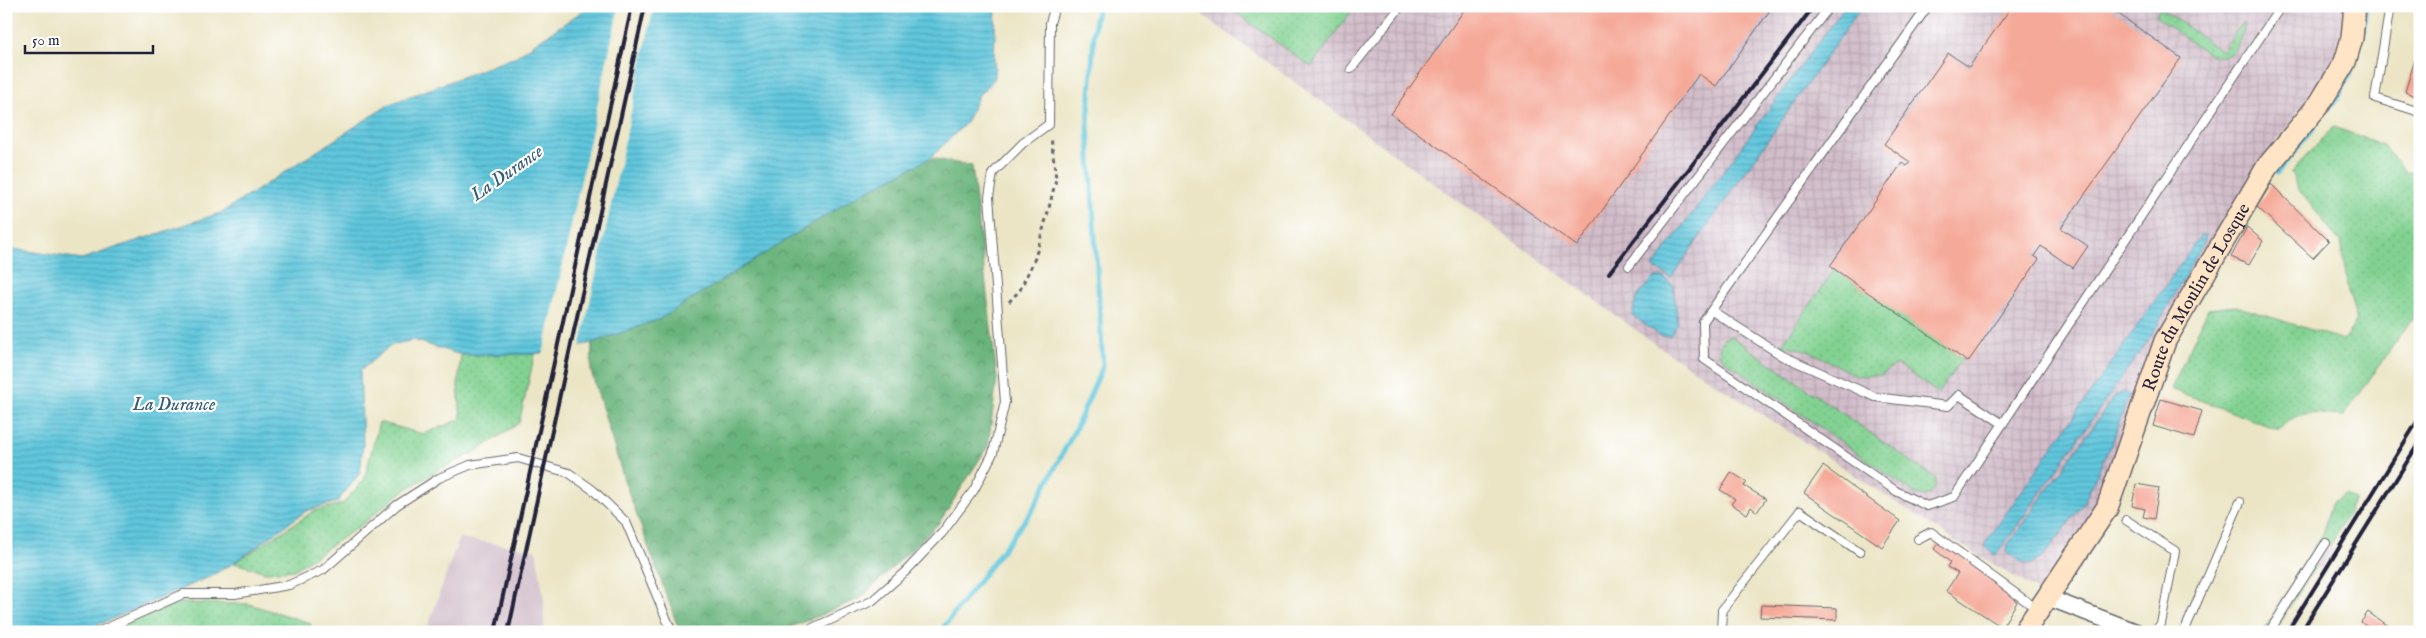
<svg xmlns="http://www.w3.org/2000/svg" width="2426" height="638" viewBox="0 0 2426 638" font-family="'IM FELL English',serif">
  <defs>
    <pattern id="industrial-grid" width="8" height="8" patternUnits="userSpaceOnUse" patternTransform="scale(1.25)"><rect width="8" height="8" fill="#d1bdc9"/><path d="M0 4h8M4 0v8" fill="none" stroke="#b3a2ae"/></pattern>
    <pattern id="grass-dots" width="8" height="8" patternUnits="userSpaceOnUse" patternTransform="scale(1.25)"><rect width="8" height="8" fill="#82d292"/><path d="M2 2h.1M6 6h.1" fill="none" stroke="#70b47f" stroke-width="1.8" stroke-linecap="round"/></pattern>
    <pattern id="forest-crowns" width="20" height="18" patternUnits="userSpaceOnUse" patternTransform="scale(1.25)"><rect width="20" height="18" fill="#69b47c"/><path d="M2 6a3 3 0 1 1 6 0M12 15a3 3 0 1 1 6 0" fill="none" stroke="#569267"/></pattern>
    <pattern id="water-rules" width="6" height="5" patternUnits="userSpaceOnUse" patternTransform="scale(1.25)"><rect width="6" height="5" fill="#60c7dd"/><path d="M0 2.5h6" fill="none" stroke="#4fa1b4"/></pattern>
  </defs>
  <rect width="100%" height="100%" fill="#fff"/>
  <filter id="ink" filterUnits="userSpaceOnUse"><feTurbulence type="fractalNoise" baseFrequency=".02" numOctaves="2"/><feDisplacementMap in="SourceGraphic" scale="10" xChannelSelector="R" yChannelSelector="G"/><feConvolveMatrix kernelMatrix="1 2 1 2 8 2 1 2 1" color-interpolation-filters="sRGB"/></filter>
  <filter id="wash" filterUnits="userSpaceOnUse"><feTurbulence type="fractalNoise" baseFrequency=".0096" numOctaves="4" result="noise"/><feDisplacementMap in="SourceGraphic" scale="20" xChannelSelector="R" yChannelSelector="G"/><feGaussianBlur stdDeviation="1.12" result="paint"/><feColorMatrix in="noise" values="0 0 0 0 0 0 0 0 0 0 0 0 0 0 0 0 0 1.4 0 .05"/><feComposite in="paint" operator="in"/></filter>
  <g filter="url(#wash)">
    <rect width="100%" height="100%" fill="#ebe5c5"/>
    <!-- industrial -->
    <path fill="url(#industrial-grid)" d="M1190 6H2345L2343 26 2330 70 2266 155 2188 285 2103 498 2038 591 1955 541 1655 344Z"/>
    <!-- railway -->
    <path fill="#d1bdc9" d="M459 538 536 550 544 599V632H426Z
      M2323 539 2334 547 2320 569 2309 562Z"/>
    <!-- grass -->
    <path fill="url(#grass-dots)" stroke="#527a66" d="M1227 6H1355L1311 67Z
      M2160 8 2222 51 2243 22C2243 37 2236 60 2216 56 2204 54 2167 24 2155 16Z
      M2334 127 2383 145 2406 173 2420 169V307L2344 416C2316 415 2300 406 2279 430L2171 389 2208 309 2236 306 2343 340 2357 321 2350 296 2340 242 2298 189 2291 172Z
      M1835 269 1963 358 1938 393 1897 364 1881 375 1856 376 1810 351 1782 345Z
      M1731 336 1935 478V487L1931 494 1923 496 1914 493 1724 360 1719 354C1719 343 1721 339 1731 336Z
      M535 354 519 423 474 453 444 467 403 491 360 526 294 570 266 572 234 563 314 511 342 504 364 480 379 422 423 434 461 419 458 386 461 355Z
      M2346 495 2355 499 2331 545 2322 540 2309 562 2316 566 2273 632H2263L2322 534 2332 502Z
      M180 603 249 604 310 623 312 632H124L118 626Z"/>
    <!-- forest -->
    <path fill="url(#forest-crowns)" stroke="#466b5c" d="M930 158 972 166 997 379 988 446 939 523 861 598 780 632H682L678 627 625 483 591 371 592 343 660 319 850 200Z"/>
    <!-- water -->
    <path fill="url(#water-rules)" stroke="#41748c" d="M590 6H996L994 58 995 78 978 96 966 123 930 158 850 200 660 319 592 343 535 354 461 355 414 340 391 345 360 371 363 445 360 473 337 502 306 511 234 563 207 578 84 631 6 632V248L82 259 223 212 390 104 515 57Z
      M1845 6H1862L1671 278 1653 267Z
      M2201 235 2206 237 2205 240 2153 333 1998 553 1994 555 1985 546 1986 542Z
      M1663 277 1673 285 1678 323 1670 336H1661L1634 317C1630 301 1643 289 1654 278Z
      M2123 392 2129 395 2113 440 2083 504 2057 539 2042 558 2031 564 2023 563 2007 553 2008 544 2115 396Z"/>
    <!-- pier -->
    <path fill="#ebe5c5" d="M619 6H654L580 348 543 355Z"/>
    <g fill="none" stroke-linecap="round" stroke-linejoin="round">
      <!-- stream -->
      <path stroke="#60c7dd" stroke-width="5" d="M2363 33 2366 6
        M2328 109 2338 97 2351 72
        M2277 173 2315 126
        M940 632 1032 511 1076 428 1103 366 1088 125 1095 19 1099 6"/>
    </g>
    <g id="blocks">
      <!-- building -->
      <path fill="#f5a998" d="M1467 6H1773L1716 86 1699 74 1577 246 1391 114Z
        M2012 6H2107L2181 58 2061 228 2088 246 2073 268 2041 246 2034 256 2039 259 1968 362 1830 266 1902 163 1907 166 1910 162 1884 144 1948 53 1969 67Z
        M2419 46H2420V98L2405 92Z
        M2271 184 2329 241 2313 258 2257 207Z
        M2247 227 2263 241 2249 265 2231 257Z
        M2161 399 2202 411 2194 438 2153 426Z
        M1823 466 1900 521 1882 547 1804 493Z
        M1731 472 1747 482 1744 486 1766 499 1757 512 1751 507 1747 514 1731 504 1735 499 1720 490Z
        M2136 484 2159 488 2154 519 2143 517 2145 509 2132 506Z
        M1940 541 2017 595 2014 600 2017 602 2002 627 1946 591 1958 573 1947 567 1950 562 1934 549Z
        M1761 605 1837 608V620L1760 617Z
        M2368 612 2396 632H2374L2361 622Z
        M1887 628 1905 629V632H1887Z"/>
    </g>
  </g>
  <g filter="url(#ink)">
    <use href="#blocks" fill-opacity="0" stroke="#68666b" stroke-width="1"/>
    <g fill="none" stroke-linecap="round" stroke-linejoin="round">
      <!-- lane casing -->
      <g stroke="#68666b" stroke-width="10">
        <path id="lane" d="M1928 6 1703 322 1704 359 1896 491 1927 506 1954 497 2281 6
          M2390 6 2375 98 2420 112
          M2390 8 2420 7
          M1351 69 1401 6
          M1629 266 1830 6
          M1712 311 1783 356 1875 397 1948 406 1959 395 2003 424
          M2126 520 2175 551 2161 624 2154 632
          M1918 539 1931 532 2037 609
          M98 632 183 594H235L289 585 323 570 397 505 439 478 470 465 518 458 569 473 593 490 626 522 672 632
          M804 632 872 601 906 571 942 533 974 490 993 453 1005 402 989 197 993 173 1023 143 1049 124 1050 23 1055 6
          M1721 632 1722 610 1800 511 1860 552
          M2184 632 2240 502
          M2269 632 2326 543"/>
      </g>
      <!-- street casing -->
      <g stroke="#68666b" stroke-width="18">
        <path id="street" d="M2049 598 2137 632"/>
      </g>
      <!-- secondary casing -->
      <g stroke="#68666b" stroke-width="24">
        <g id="secondary">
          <path id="s1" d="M2024 632 2107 508 2165 341 2267 167 2320 103 2345 62 2352 38 2355 6"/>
        </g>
      </g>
      <!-- path -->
      <path stroke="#68666b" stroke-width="3" stroke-dasharray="4 4" stroke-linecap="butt" d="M1009 302 1020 290 1035 258 1048 212 1056 179 1051 137"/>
      <!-- lane -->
      <use href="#lane" stroke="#fff" stroke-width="8"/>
      <!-- street -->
      <use href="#street" stroke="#fff" stroke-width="15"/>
      <!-- secondary -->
      <use href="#secondary" stroke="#ffe4c6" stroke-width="21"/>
      <!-- rail -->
      <path stroke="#22223b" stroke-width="4" d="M1609 273 1814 6
        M495 632 632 6
        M508 632 645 6
        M2287 632 2420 417
        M2301 632 2420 441"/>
    </g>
  </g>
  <g text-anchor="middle" stroke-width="4.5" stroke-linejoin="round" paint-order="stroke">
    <!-- street labels -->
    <g font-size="18" fill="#22223b" stroke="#fff">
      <text dy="6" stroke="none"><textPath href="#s1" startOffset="379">Route du Moulin de Losque</textPath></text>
    </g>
    <!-- water labels -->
    <g font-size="19" font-style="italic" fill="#385c74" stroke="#fff">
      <text transform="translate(506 172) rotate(-35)" y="7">La Durance</text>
      <text x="174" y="410">La Durance</text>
    </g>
  </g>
  <!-- margin -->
  <rect width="2426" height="638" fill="none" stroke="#fff" stroke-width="25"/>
  <!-- scale -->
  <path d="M25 45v8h128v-8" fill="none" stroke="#22223b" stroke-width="2.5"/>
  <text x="32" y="45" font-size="15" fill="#22223b" stroke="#ffffff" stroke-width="4" paint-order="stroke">50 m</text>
</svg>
